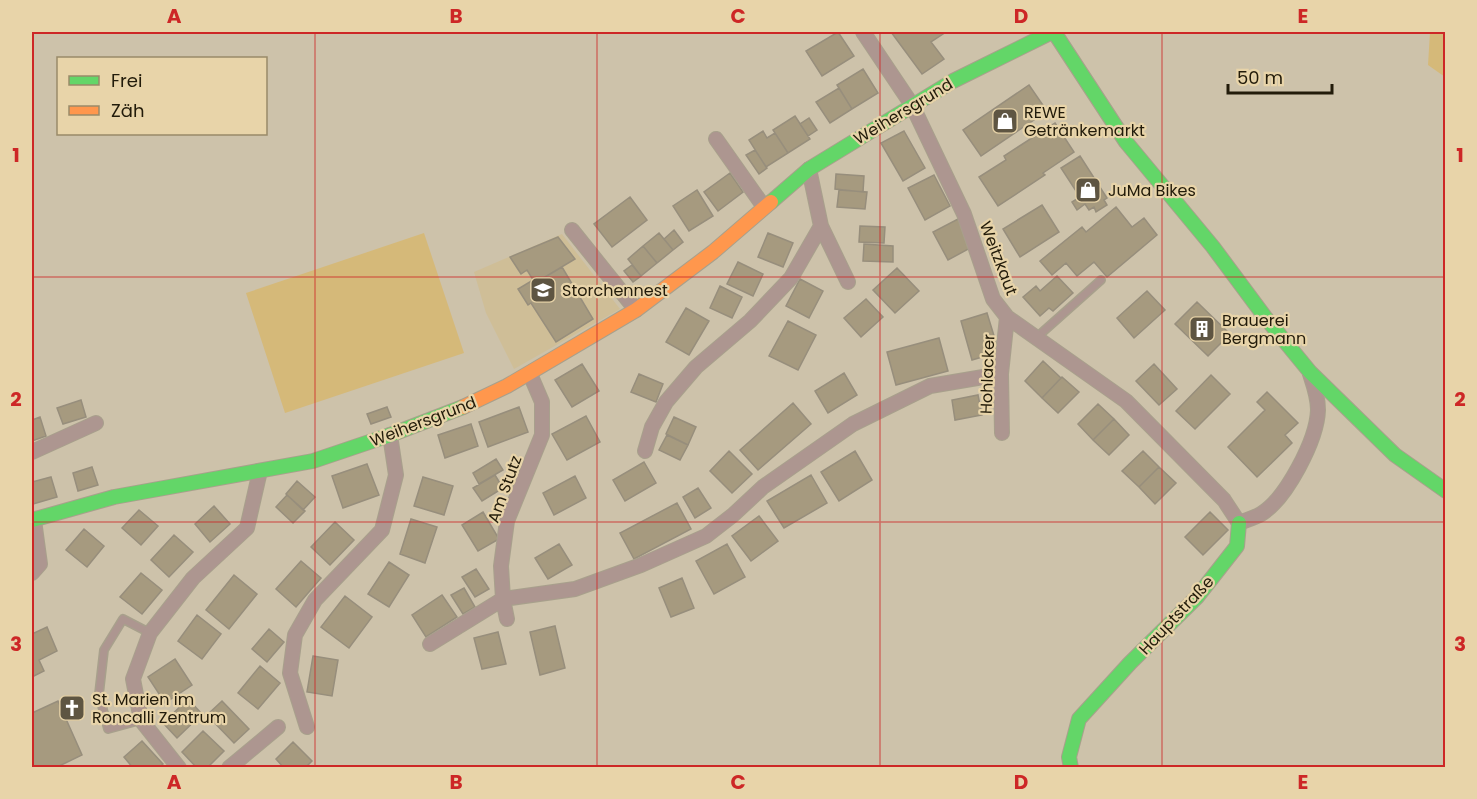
<svg xmlns="http://www.w3.org/2000/svg" width="1477" height="799" viewBox="0 0 1477 799" font-family="Poppins,sans-serif">
  <rect width="100%" height="100%" fill="#cdc2aa"/>
  <!-- built -->
  <path fill="#cfbe97" d="M562 234 620 309 514 369 486 313 474 272Z"/>
  <!-- green -->
  <path fill="#d5b979" d="M1430 32H1445V77L1428 65Z
    M424 233 464 353 285 413 246 293Z"/>
  <!-- building -->
  <path fill="#a69a7f" stroke="#978e7c" stroke-width="1.5" d="M838 32 854 56 822 76 806 51Z
    M891 32H946L931 42 944 59 922 74Z
    M863 69 878 93 852 109 837 85Z
    M1029 85 1047 111 981 156 963 130Z
    M839 88 852 109 830 123 816 102Z
    M795 116 810 139 788 153 773 130Z
    M809 118 817 130 808 136 800 124Z
    M1055 123 1074 152 1043 173 1045 175 998 206 979 177 1006 160 1004 156Z
    M763 131 767 138 775 133 788 153 766 167 749 140Z
    M904 131 925 168 903 181 881 143Z
    M755 150 767 168 759 174 746 155Z
    M1080 156 1107 198 1104 200 1107 205 1096 212 1094 207 1089 210 1085 204 1077 210 1072 202 1080 197 1061 168Z
    M730 173 743 192 718 211 704 192Z
    M836 174 864 176 863 192 835 189Z
    M934 175 950 206 925 220 908 188Z
    M697 190 713 216 689 231 673 206Z
    M839 190 867 192 865 209 837 207Z
    M630 197 647 220 612 247 594 224Z
    M1042 205 1059 232 1020 257 1003 229Z
    M1116 207 1132 227 1144 218 1157 235 1107 277 1094 262 1077 276 1066 263 1052 275 1040 261 1082 227 1086 232Z
    M958 219 972 247 948 260 933 232Z
    M860 226 885 227 884 243 859 242Z
    M674 230 683 242 673 250 664 239Z
    M659 233 673 250 657 263 643 246Z
    M768 233 793 243 783 267 758 257Z
    M558 237 575 259 535 283 527 270 521 274 510 257Z
    M864 244 893 246V262L863 261Z
    M643 246 657 263 641 276 628 259Z
    M738 262 763 274 753 296 727 284Z
    M632 265 641 276 633 282 624 271Z
    M562 267 593 319 556 342 531 303 528 305 518 289 533 280 535 283Z
    M897 268 919 291 895 313 873 290Z
    M1057 276 1073 293 1053 311 1049 308 1040 316 1023 297 1036 286 1040 291Z
    M800 279 823 291 809 318 786 306Z
    M720 286 742 297 732 318 710 308Z
    M1147 291 1165 310 1134 338 1117 318Z
    M866 299 883 317 861 337 844 318Z
    M1197 302 1230 334 1208 356 1175 324Z
    M686 308 709 321 689 355 666 342Z
    M987 313 999 352 972 360 961 321Z
    M788 321 816 335 798 370 769 356Z
    M939 338 948 371 896 385 887 352Z
    M1043 361 1061 378 1042 398 1025 381Z
    M582 364 599 391 572 407 555 380Z
    M1154 364 1177 389 1159 405 1136 381Z
    M844 373 857 395 828 413 815 391Z
    M639 374 663 384 656 402 631 392Z
    M1211 375 1230 394 1195 429 1176 411Z
    M1062 377 1079 392 1058 413 1042 398Z
    M1267 392 1298 423 1285 435 1292 443 1257 477 1228 447 1265 410 1257 402Z
    M978 395 982 415 955 420 952 400Z
    M81 400 86 417 63 424 57 408Z
    M793 403 811 424 758 470 740 450Z
    M1098 404 1114 419 1093 440 1078 424Z
    M387 407 391 417 371 424 367 414Z
    M519 407 528 432 488 447 479 422Z
    M586 416 600 442 567 460 552 434Z
    M40 417 46 436 32 441V420Z
    M674 417 696 427 688 445 666 434Z
    M1114 419 1129 435 1109 455 1093 440Z
    M471 424 478 446 445 458 438 435Z
    M667 435 688 445 680 460 659 450Z
    M729 451 752 474 732 493 710 471Z
    M855 451 872 480 839 501 821 472Z
    M1143 451 1159 467 1139 487 1122 471Z
    M496 459 503 470 479 484 473 473Z
    M644 462 656 483 625 501 613 480Z
    M367 464 379 495 343 508 332 476Z
    M92 467 98 485 78 491 73 473Z
    M1159 467 1176 483 1155 504 1139 487Z
    M495 475 503 488 482 501 473 488Z
    M811 475 827 503 784 528 767 501Z
    M575 476 586 498 554 515 543 493Z
    M51 477 57 497 33 504 32 482Z
    M423 477 453 486 444 515 414 506Z
    M297 481 315 497 303 510 286 494Z
    M698 488 711 508 695 518 683 497Z
    M287 495 305 511 293 523 276 507Z
    M677 503 691 529 634 559 620 533Z
    M214 506 230 524 210 542 195 524Z
    M139 510 158 526 141 545 122 528Z
    M483 512 499 539 478 551 462 525Z
    M1210 512 1228 530 1203 555 1185 537Z
    M759 516 778 541 751 561 732 536Z
    M411 519 437 527 425 563 400 554Z
    M335 522 354 540 330 565 311 547Z
    M84 529 104 546 87 567 66 550Z
    M174 535 193 552 169 577 151 560Z
    M559 544 572 565 548 579 535 558Z
    M727 544 745 577 714 594 696 561Z
    M301 561 321 578 296 607 276 589Z
    M389 562 409 575 389 607 368 594Z
    M476 569 489 589 475 597 462 577Z
    M141 573 162 590 142 614 120 597Z
    M234 575 257 594 229 629 206 610Z
    M682 578 694 608 671 617 659 588Z
    M464 588 475 607 463 614 451 595Z
    M442 595 457 617 426 637 412 615Z
    M345 596 372 617 349 648 321 627Z
    M197 615 221 634 202 659 178 641Z
    M555 626 565 668 540 675 530 632Z
    M47 627 57 651 39 660 44 671 32 677V634Z
    M269 629 284 642 267 662 252 649Z
    M498 632 506 664 482 669 474 638Z
    M313 656 338 660 332 696 307 692Z
    M175 659 192 685 165 703 148 677Z
    M260 666 280 683 258 709 238 693Z
    M188 699 202 714 177 738 163 723Z
    M58 701 82 755 55 768H32V713Z
    M222 701 249 729 234 743 207 715Z
    M203 731 224 751 207 768H197L182 752Z
    M142 741 163 764 159 768H133L124 757Z
    M293 742 312 761 305 768H284L276 759Z"/>
  <g fill="none" stroke-linecap="round" stroke-linejoin="round">
    <!-- lane casing -->
    <g stroke="#a8a08c" stroke-width="10">
      <path id="lane" d="M1037 337 1101 280
        M141 720 108 729 99 694 104 650 123 619 150 633"/>
    </g>
    <!-- street casing -->
    <g stroke="#a8a08c" stroke-width="16">
      <path id="street" d="M863 32 912 105 964 214 993 299 1007 317 1126 401 1224 500 1239 523C1246 520 1254 518 1261 514 1286 499 1317 440 1318 410 1318 397 1314 386 1310 374
        M716 139 764 207
        M821 226 848 282
        M572 230 636 310
        M1002 433 1001 374 1007 317
        M645 451 652 427 666 402 696 367 750 321 791 278 821 226 809 169
        M32 452 96 423
        M32 573 40 564 34 520
        M507 619 503 599 501 566 507 521 542 435V402L530 374
        M430 644 503 599 575 589 641 565 706 536 733 515 763 487 853 424 930 386 1001 374
        M307 727 290 673 295 635 315 600 382 530 396 475 390 435
        M179 768 141 720 133 679 150 633 193 578 247 528 260 471
        M229 768 278 727"/>
    </g>
    <!-- fast casing -->
    <g stroke="#a8a08c" stroke-width="16">
      <path id="fast" d="M1054 32 1126 142 1213 247 1265 317 1310 372 1395 455 1446 491
        M771 202 809 169 953 81 1052 32
        M32 520 114 497 313 461 390 435 463 407
        M1071 768 1069 757 1079 719 1130 663 1197 597 1237 546 1239 523"/>
    </g>
    <!-- slow casing -->
    <g stroke="#a8a08c" stroke-width="16">
      <path id="slow" d="M463 407 507 386 636 310 713 252 771 202"/>
    </g>
    <!-- lane -->
    <use href="#lane" stroke="#ad9690" stroke-width="7"/>
    <!-- street -->
    <use href="#street" stroke="#ad9690" stroke-width="14"/>
    <!-- fast -->
    <use href="#fast" stroke="#63d668" stroke-width="14"/>
    <!-- slow -->
    <use href="#slow" stroke="#ff974d" stroke-width="14"/>
  </g>
  <!-- grid -->
  <path fill="none" stroke="#cd2726" stroke-width="1.5" stroke-opacity="0.55" d="M315 32V768M597 32V768M880 32V768M1162 32V768M32 277H1446M32 522H1446"/>
  <!-- icons -->
  <defs>
    <g id="shop-square" transform="scale(1.35)"><rect x="-9" y="-9" width="18" height="18" rx="4" fill="#5e5542" stroke="#e8d4a9"/><path d="M-5-2.5h2.3a2.7 3.5 0 0 1 5.4 0H5L5.5 6h-11ZM-1.5-2.5h3a1.5 2.3 0 0 0-3 0Z" fill="#fff"/></g>
    <g id="school-square" transform="scale(1.35)"><rect x="-9" y="-9" width="18" height="18" rx="4" fill="#5e5542" stroke="#e8d4a9"/><path d="M0-5L7-2L0 1L-7-2ZM-4 1L0 2.5L4 1V4Q0 6-4 4Z" fill="#fff"/></g>
    <g id="building-square" transform="scale(1.35)"><rect x="-9" y="-9" width="18" height="18" rx="4" fill="#5e5542" stroke="#e8d4a9"/><path d="M-4-6H4V6H1V3H-1V6H-4ZM-2.5-4.3h1.7v1.8h-1.7ZM.8-4.3h1.7v1.8H.8ZM-2.5-1h1.7V.8h-1.7ZM.8-1h1.7V.8H.8Z" fill="#fff"/></g>
    <g id="church-square" transform="scale(1.35)"><rect x="-9" y="-9" width="18" height="18" rx="4" fill="#5e5542" stroke="#e8d4a9"/><path d="M-1.2-6h2.4v3.5h3.3v2.4h-3.3V6h-2.4V-.1h-3.3v-2.4h3.3Z" fill="#fff"/></g>
  </defs>
  <g fill-rule="evenodd">
    <use href="#shop-square" x="1005" y="121"/>
    <use href="#shop-square" x="1088" y="190"/>
    <use href="#school-square" x="543" y="290"/>
    <use href="#building-square" x="1202" y="329"/>
    <use href="#church-square" x="72" y="708"/>
  </g>
  <g text-anchor="middle" stroke-width="4.5" stroke-linejoin="round" paint-order="stroke">
    <!-- street labels -->
    <g font-size="16" fill="#221b0a" stroke="#e8d4a9">
      <text transform="translate(903 111) rotate(-31)" y="6">Weihersgrund</text>
      <text transform="translate(999 258) rotate(69)" y="6">Weitzkaut</text>
      <text transform="translate(987 374) rotate(-88)" y="6">Hohlacker</text>
      <text transform="translate(423 421) rotate(-21)" y="6">Weihersgrund</text>
      <text transform="translate(504 489) rotate(-70)" y="6">Am Stutz</text>
      <text transform="translate(1176 615) rotate(-47)" y="6">Hauptstraße</text>
    </g>
    <!-- poi labels -->
    <g font-size="16" fill="#221b0a" stroke="#e8d4a9" text-anchor="start">
      <text x="1024" y="118">REWE<tspan x="1024" dy="18">Getränkemarkt</tspan></text>
      <text x="1108" y="196">JuMa Bikes</text>
      <text x="562" y="296">Storchennest</text>
      <text x="1222" y="326">Brauerei<tspan x="1222" dy="18">Bergmann</tspan></text>
      <text x="92" y="705">St. Marien im<tspan x="92" dy="18">Roncalli Zentrum</tspan></text>
    </g>
  </g>
  <!-- border -->
  <rect width="1477" height="799" fill="none" stroke="#e8d4a9" stroke-width="66"/>
  <!-- legend -->
  <rect x="57" y="57" width="210" height="78" fill="#e8d4a9" stroke="#998a69" stroke-width="1.5"/>
  <rect x="69" y="76" width="30" height="9" fill="#63d668" stroke="#998a69" stroke-width="1.5"/>
  <text x="111" y="87" font-size="18" fill="#221b0a">Frei</text>
  <rect x="69" y="106" width="30" height="9" fill="#ff974d" stroke="#998a69" stroke-width="1.5"/>
  <text x="111" y="117" font-size="18" fill="#221b0a">Zäh</text>
  <!-- scale -->
  <path d="M1228 84v9h104v-9" fill="none" stroke="#221b0a" stroke-width="3"/>
  <text x="1237" y="84" font-size="18" fill="#221b0a" stroke="#e8d4a9" stroke-width="4.5" paint-order="stroke">50 m</text>
  <rect x="33" y="33" width="1411" height="733" fill="none" stroke="#cd2726" stroke-width="2"/>
  <g font-size="20" text-anchor="middle" font-weight="bold" fill="#cd2726">
    <text x="174" y="23">A</text>
    <text x="456" y="23">B</text>
    <text x="738" y="23">C</text>
    <text x="1021" y="23">D</text>
    <text x="1303" y="23">E</text>
    <text x="16" y="162">1</text>
    <text x="1460" y="162">1</text>
    <text x="16" y="406">2</text>
    <text x="1460" y="406">2</text>
    <text x="16" y="651">3</text>
    <text x="1460" y="651">3</text>
    <text x="174" y="789">A</text>
    <text x="456" y="789">B</text>
    <text x="738" y="789">C</text>
    <text x="1021" y="789">D</text>
    <text x="1303" y="789">E</text>
  </g>
</svg>
